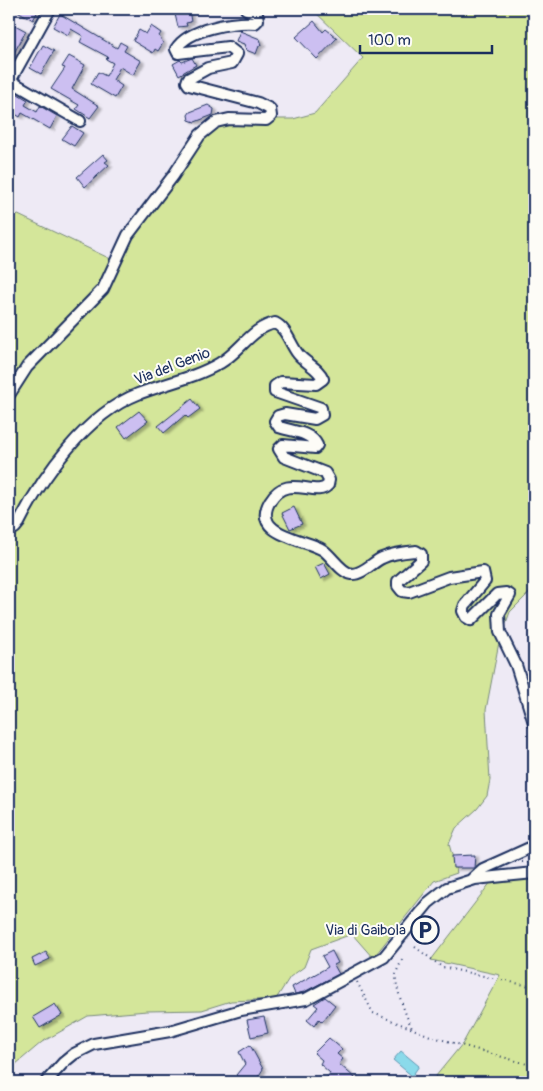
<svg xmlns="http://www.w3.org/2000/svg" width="543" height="1091" viewBox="0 0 543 1091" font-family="Pangolin,sans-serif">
  <defs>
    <filter id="shadow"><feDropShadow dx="3.5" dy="2" stdDeviation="1" flood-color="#0004"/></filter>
  </defs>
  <rect width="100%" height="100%" fill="#eeeaf5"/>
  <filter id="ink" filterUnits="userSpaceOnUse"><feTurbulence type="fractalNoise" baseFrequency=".02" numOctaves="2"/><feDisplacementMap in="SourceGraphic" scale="10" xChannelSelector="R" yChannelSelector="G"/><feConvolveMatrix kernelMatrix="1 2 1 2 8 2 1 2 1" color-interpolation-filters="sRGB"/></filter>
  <g filter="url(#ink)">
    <!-- green -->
    <path fill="#d4e69a" stroke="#788a7c" d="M312 9H534V588L510 612 499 642 486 710 490 780 487 796 477 809 456 828 449 844 457 873 434 881 373 958 352 934 311 949 304 967 290 977 276 999 231 1001 202 1010 147 1011 88 1016 42 1042 9 1070V217L12 212 115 261 166 193 210 126 246 119H293L315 113 363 58Z
      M534 878V1082H431L463 1043 500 975 431 960 491 882Z"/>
    <!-- water -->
    <path fill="#8bdaea" stroke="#5e96b2" d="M401 1051 419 1066 412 1076 393 1060Z"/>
    <!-- building -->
    <path fill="#ccbff1" stroke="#1b2f5e" filter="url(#shadow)" d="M14 9H39L33 20Z
      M189 9 191 22 186 23 187 26 178 27 174 10Z
      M60 14 117 48 120 42 127 46 124 51 141 61 133 75 120 67 113 80 122 86 115 98 91 84 98 72 106 76 113 63 106 59 108 57 80 42 83 36 71 29 68 35 53 27Z
      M314 21 323 32 326 29 337 38 317 59 296 37Z
      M15 25 26 31 9 62V36Z
      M151 26 161 33 159 36 163 43 158 51 155 49 153 53 133 41 139 30 146 34Z
      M240 31 260 39 262 45 259 46 256 54 246 50 244 44 236 41Z
      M43 45 54 51 41 74 30 68Z
      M69 56 85 65 72 89 99 106 90 118 76 109 79 105 51 89 65 68 62 67Z
      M192 58 196 65 179 75 173 64 180 60 182 62Z
      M13 91 28 100 25 105 37 112 40 106 57 116 50 129 22 113 20 117 9 110V98Z
      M208 105 214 109 213 115 195 122 189 120 188 115 190 112Z
      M72 126 83 133 74 146 62 139Z
      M103 154 108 160 105 162 109 165 85 187 77 177Z
      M192 399 200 409 188 418 185 415 164 433 158 426Z
      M139 411 148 421 126 438 118 427Z
      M294 507 302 524 290 529 282 513Z
      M324 563 330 574 321 579 315 567Z
      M475 855 474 868H453L452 856Z
      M332 951 338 963 334 965 339 974 304 992 295 994 292 987 328 967 322 956Z
      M46 952 50 959 35 966 32 959Z
      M325 997 335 1005 322 1022 319 1019 314 1026 307 1020 318 1007 314 1004Z
      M55 1004 62 1015 40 1028 33 1017Z
      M264 1017 268 1033 251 1037 247 1020Z
      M329 1038 342 1049 337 1054 343 1059 339 1064 355 1078 352 1082H324L330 1073 320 1064 322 1060 314 1053Z
      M250 1045 263 1069 255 1082 252 1078 248 1082H243L236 1075 245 1064 239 1052Z"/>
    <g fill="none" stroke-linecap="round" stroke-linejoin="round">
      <!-- street casing -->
      <g stroke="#1b2f5e" stroke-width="14">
        <path id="street" d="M9 80 80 121
          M9 83 50 9
          M9 395 27 367 103 289 128 235 173 176 200 135 216 122 229 119 266 120 271 116 270 109 258 103 189 85 187 82 188 79 208 68 232 63 237 54 228 47 178 53 176 49C189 28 233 22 255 23L258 20 257 14 246 9
          M9 530 15 528 19 523C43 475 87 414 138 394 166 383 195 378 220 363 240 352 251 328 275 323 287 329 290 344 298 354 305 363 319 368 323 379L316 384 281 382 275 386V392L321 408 322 415 315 419 285 414 278 416 275 421 279 427C291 431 311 432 317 445L315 448 283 445 279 449 284 457 325 473 329 480 328 485C316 499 287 472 270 501 250 536 307 539 323 550 332 556 341 573 352 574 363 574 373 562 382 558 392 553 405 552 416 551L421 554V561L398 581V586L402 591 409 592 449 577 483 572 485 581 465 605 463 611 466 617 471 620 497 594 506 593 510 595 499 614 500 632 516 665 534 723
          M472 879 483 869 534 846
          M46 1082 63 1063 74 1054 94 1044 170 1031 241 1010 306 999 384 957 428 903 447 888 475 879 534 873"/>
      </g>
      <!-- path -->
      <path stroke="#1b2f5e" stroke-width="2" stroke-dasharray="1 4" stroke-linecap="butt" d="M522 862H534
        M415 947 442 967 534 987
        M402 960C400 965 396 971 396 975 395 988 407 1019 413 1030
        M357 982 373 1013 433 1037 534 1066"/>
      <!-- street -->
      <use href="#street" stroke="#fdfcf7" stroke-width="10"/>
    </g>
  </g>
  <!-- icons -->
  <defs>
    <g id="parking-ring" transform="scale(1.4375)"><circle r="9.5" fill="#fdfcf7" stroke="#1b2f5e" stroke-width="1.5"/><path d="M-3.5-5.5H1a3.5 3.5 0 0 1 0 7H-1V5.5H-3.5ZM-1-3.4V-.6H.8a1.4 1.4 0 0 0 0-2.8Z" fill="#1b2f5e"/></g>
  </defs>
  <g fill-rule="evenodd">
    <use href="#parking-ring" x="425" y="930"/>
  </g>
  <g text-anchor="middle" stroke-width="4" stroke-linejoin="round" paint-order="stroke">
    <!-- street labels -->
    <g font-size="15" fill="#1b2f5e" stroke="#fdfcf7">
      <text transform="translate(172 366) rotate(-21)" y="5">Via del Genio</text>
    </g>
    <!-- poi labels -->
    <g font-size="15" fill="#1b2f5e" stroke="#fdfcf7" text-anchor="end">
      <text x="406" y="935">Via di Gaibola</text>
    </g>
  </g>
  <!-- margin -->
  <rect width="543" height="1091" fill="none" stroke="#fdfcf7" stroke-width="30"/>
  <rect x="15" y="15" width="513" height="1061" fill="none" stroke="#1b2f5e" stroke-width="2" filter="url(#ink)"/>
  <!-- scale -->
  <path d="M360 45v8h132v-8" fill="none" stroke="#1b2f5e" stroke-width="2.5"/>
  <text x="368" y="45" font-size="15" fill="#1b2f5e" stroke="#fdfcf7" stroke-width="4" paint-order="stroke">100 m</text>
</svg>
